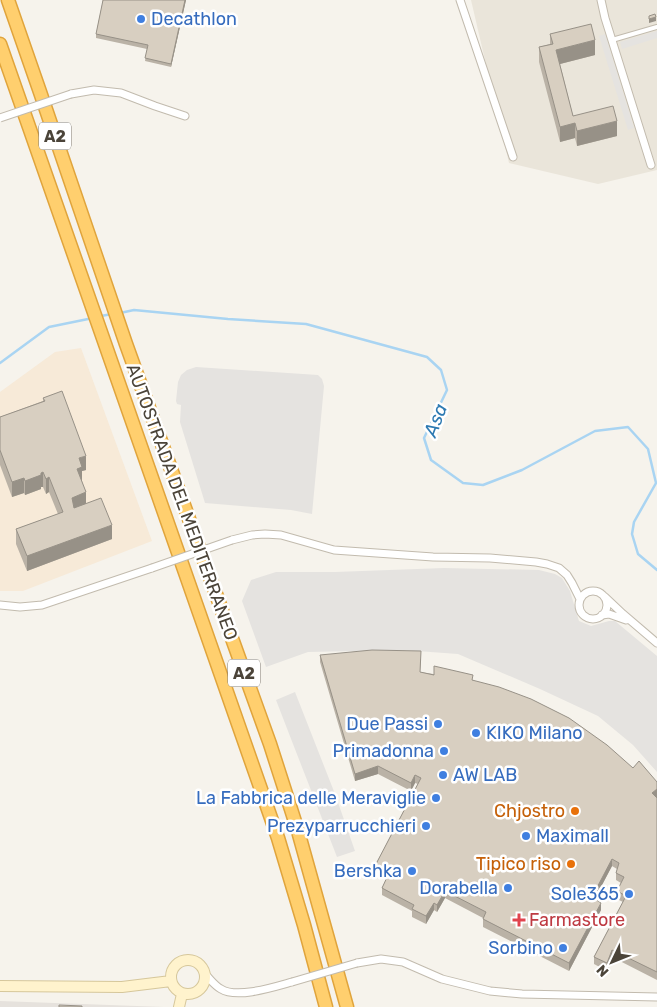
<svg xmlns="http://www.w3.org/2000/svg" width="657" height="1007" viewBox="0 0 657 1007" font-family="Rubik,sans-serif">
  <rect width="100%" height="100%" fill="#f6f3ec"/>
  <!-- residential -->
  <path fill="#eae5da" d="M471 0H657V170L598 184 509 163Z"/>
  <!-- commercial -->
  <path fill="#f7ead8" d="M81 348 152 541 23 591H0V392L55 352Z"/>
  <!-- industrial -->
  <path fill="#e6e2dd" d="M0 1001 164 1007H0Z"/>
  <!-- parking -->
  <path fill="#e5e3e0" d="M657 31V38L622 49 620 42Z
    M605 34 634 128 628 130 599 36Z
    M196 367 318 375 322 379 324 386 312 514 291 510 205 503 180 422 181 405 177 404 176 401 178 382 181 375 187 370Z
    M444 568 539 570 555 574 562 578 570 591 579 621 591 626 609 621H615L657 656V772L633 745 598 716 540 689 458 654 403 650 308 652 266 667 242 601 251 580 276 572H335Z
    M295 692 335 794 355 851 337 857 293 744 276 700Z"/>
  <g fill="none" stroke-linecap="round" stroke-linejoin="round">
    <!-- stream -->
    <path stroke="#a9d4f2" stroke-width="2.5" d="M120 313 134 310 228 319 306 324 427 357 441 370 447 390 424 438 431 460 463 483 483 485 522 470 595 431 628 427 648 449 656 483 634 522 632 534 638 554 657 570
      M101 316 112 314
      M0 363 49 327 93 318"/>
    <!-- lane casing -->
    <g stroke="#c2bbae" stroke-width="6">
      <path id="lane" d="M612 40 657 27"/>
    </g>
    <!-- street casing -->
    <g stroke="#c2bbae" stroke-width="9">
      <path id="street" d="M460 0 513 157
        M601 0 605 18 651 165
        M71 94 94 90 121 93 155 106 185 116
        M232 540 252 535 265 534 281 535 334 550 433 557 490 558 536 562 547 564 559 568 567 575 572 583 580 599
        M579 605a14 14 0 1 1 28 0a14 14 0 1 1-28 0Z
        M605 597 623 614 657 643
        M0 605 20 607 42 605 152 568
        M602 615 609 614 626 620
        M357 963 381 959 403 962 442 979 490 991 522 994 657 997
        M206 975C210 979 215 986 221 989 237 999 274 987 292 982"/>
    </g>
    <!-- secondary casing -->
    <g stroke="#d6c79b" stroke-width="12">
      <path id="secondary" d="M171 977a17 17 0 1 1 34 0a17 17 0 1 1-34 0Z
        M0 986 122 987 171 981
        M179 1007 182 994"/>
    </g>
    <!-- highway casing -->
    <g stroke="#e0a43c" stroke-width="15">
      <path id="highway" d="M8 0 40 92 126 344 270 744 298 831 347 1007
        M0 44 278 838 304 925 326 1007"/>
    </g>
    <!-- lane -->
    <use href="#lane" stroke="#fff" stroke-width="4"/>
    <!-- street -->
    <use href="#street" stroke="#fff" stroke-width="7"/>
    <!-- secondary -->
    <use href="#secondary" stroke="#fff3cd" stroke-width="10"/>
    <!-- highway -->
    <use href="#highway" stroke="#ffcf6e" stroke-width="12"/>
    <!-- street-bridge casing -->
    <g stroke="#c2bbae" stroke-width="9" stroke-linecap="butt">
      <path id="street-bridge" d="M0 118 71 94
        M152 568 232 540
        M292 982 357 963"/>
    </g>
    <!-- street-bridge -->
    <use href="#street-bridge" stroke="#fff" stroke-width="7"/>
  </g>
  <!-- wall -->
  <path fill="#bab2a6" d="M103 0H186L171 67 145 61 147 49 96 38V34Z
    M550 34 595 55 560 64 573 116 617 136 577 146 575 138 560 142 539 62V47L550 44Z
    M43 398 86 470 82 471V481L86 504 112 539 27 571 16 544V529L58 514 49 492 46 494 43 487H41V489L25 495 24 493 12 497 0 465V417L43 401Z
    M320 655 421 659 420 672 473 680 657 782V797L656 798H657V980L612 957 607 971 594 964V957L623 902 617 899V891L621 883 616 880V873L617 869 612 866 595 898 601 910 569 971 483 927V918L445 898 437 912 434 910 426 924 412 917V911L382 895V888L387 877 376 872V864L418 784 415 783 411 791 378 774 355 781 320 662Z"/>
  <!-- shaded-wall -->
  <path fill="#979187" d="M185 0H186L171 67V64Z
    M656 17V21L649 23V19Z
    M595 40V55L556 65V50Z
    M617 121V136L577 146V131Z
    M575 123V138L560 142V127Z
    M86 456V470L82 471V481L77 483V469L79 458Z
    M43 472V487H41V489L25 495V481Z
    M49 477V492L46 494V479Z
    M24 478V493L12 497V482Z
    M86 492V507L72 513V498Z
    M112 525V539L27 571V556Z
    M378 766V774L355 781V774Z
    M415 775V783L411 791V783Z
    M657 789V797L652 801V793Z
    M612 859V866L592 904V897Z
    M445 891V898L437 912V905Z
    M434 903V910L426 924V916Z
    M601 903V910L569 971V963Z
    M612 950V957L607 971V963Z"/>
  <!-- building -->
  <path fill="#d8cfc1" stroke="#979187" d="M103 0H185L171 64 145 58 148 45 96 34Z
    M655 14 656 17 649 19V16Z
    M591 24 595 40 556 50 573 116 613 106 617 121 577 131 575 123 560 127 539 47 553 44 550 34Z
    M62 391 86 456 79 458 82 467 77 469 86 492 72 498 74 508 101 498 112 525 27 556 16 529 63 512 49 477 46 479 43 472 41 473V475L25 481 24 478 12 482 0 450V417L45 401 43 398Z
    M372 650 421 651 420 672 434 675V666L473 675 472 680 499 687 531 699 569 718 607 745 633 768 639 761 657 782V789L652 793 657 798V972L612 950 607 963 594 957 626 896 617 891 624 877 616 873 619 863 612 859 592 897 601 903 569 963 483 919 486 912 445 891 437 905 434 903 426 916 412 909 414 905 382 888 390 871 376 864 421 778 415 775 411 783 378 766 355 774 320 655Z
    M59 1005 82 1006V1007H59Z"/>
  <!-- markers -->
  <g fill="#3f7fe0" stroke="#fff" stroke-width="2">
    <circle cx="141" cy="19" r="5"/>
    <circle cx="438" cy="724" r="5"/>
    <circle cx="476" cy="733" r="5"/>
    <circle cx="444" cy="751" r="5"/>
    <circle cx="443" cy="775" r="5"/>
    <circle cx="436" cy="798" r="5"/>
    <circle cx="426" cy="826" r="5"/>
    <circle cx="526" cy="836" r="5"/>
    <circle cx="412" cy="871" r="5"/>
    <circle cx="508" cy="888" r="5"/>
    <circle cx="629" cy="894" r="5"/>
    <circle cx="563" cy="948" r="5"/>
  </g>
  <g fill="#e8710a" stroke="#fff" stroke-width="2">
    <circle cx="575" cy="811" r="5"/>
    <circle cx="571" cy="864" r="5"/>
  </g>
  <path fill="#e0444e" stroke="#fff" stroke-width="2" d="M516.5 912.5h5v5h5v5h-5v5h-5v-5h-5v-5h5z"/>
  <g text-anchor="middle" stroke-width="5" stroke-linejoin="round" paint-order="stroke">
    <!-- shield labels -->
    <g fill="#fff" stroke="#817c74" stroke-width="1">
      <rect x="39" y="122.5" width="32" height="27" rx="4"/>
      <rect x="228" y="659.5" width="32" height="27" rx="4"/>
    </g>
    <g font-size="16" font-weight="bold" fill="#4b4439">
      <text x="55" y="142">A2</text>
      <text x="244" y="679">A2</text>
    </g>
    <!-- shop labels -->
    <g font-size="18" fill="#366cbe" stroke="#fff" text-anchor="end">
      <text x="151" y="25" text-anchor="start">Decathlon</text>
      <text x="428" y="730">Due Passi</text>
      <text x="486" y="739" text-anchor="start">KIKO Milano</text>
      <text x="434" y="757">Primadonna</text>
      <text x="453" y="781" text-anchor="start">AW LAB</text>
      <text x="426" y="804">La Fabbrica delle Meraviglie</text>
      <text x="416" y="832">Prezyparrucchieri</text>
      <text x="536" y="842" text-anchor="start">Maximall</text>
      <text x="402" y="877">Bershka</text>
      <text x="498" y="894">Dorabella</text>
      <text x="619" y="900">Sole365</text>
      <text x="553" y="954">Sorbino</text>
    </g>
    <!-- street labels -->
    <g font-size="18" fill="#4b4439" stroke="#fff">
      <text transform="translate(182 502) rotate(70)" y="6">AUTOSTRADA DEL MEDITERRANEO</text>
    </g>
    <!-- food labels -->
    <g font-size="18" fill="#c56008" stroke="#fff" text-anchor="end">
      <text x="565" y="817">Chjostro</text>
      <text x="561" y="870">Tipico riso</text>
    </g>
    <!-- health labels -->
    <g font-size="18" fill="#be3a42" stroke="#fff" text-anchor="start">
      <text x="529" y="926">Farmastore</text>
    </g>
    <!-- water labels -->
    <g font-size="19" font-style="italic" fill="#2e7ab2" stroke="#fff">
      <text transform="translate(435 420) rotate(-69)" y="7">Asa</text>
    </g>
  </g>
  <!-- north arrow -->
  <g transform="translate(612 962) rotate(227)" stroke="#ffffff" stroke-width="4" paint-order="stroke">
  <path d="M0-4L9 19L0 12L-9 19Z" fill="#4b4439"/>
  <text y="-8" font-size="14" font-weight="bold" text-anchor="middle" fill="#4b4439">N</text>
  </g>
</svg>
